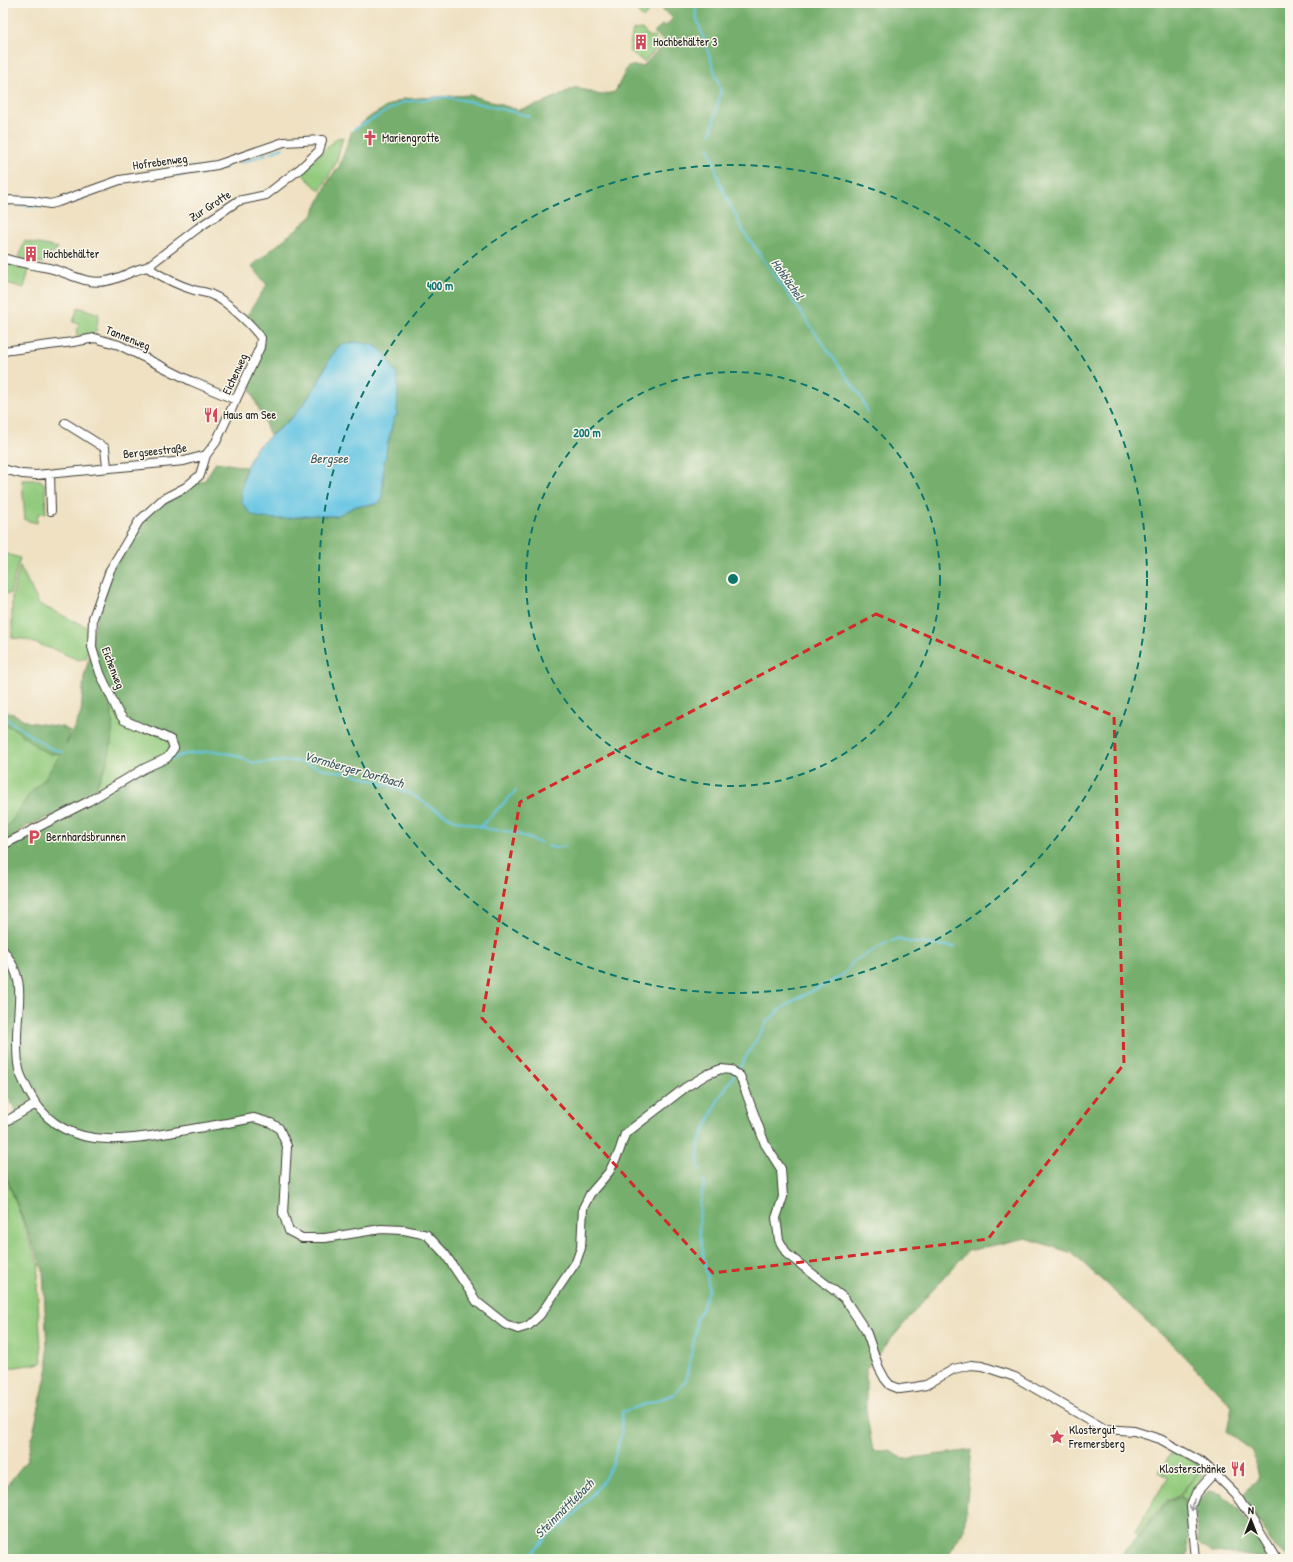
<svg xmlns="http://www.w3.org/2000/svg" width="1293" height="1562" viewBox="0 0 1293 1562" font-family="'Patrick Hand',sans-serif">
  <rect width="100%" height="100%" fill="#fbf7ec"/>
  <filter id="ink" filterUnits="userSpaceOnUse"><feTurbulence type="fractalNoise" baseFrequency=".025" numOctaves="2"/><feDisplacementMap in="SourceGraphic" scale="8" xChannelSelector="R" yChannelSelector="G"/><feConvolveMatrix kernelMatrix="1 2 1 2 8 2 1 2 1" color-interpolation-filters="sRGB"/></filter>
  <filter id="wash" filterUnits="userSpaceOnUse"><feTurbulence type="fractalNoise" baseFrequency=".012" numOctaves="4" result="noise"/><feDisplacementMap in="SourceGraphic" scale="16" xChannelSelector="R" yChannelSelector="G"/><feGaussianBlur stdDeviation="0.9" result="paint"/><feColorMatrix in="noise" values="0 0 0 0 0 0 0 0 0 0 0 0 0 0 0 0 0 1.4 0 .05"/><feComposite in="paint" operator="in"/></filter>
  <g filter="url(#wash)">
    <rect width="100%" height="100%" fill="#efe1c2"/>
    <!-- green -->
    <path fill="#93cb7e" stroke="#58744d" d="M630 3H657L643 18Z
      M642 29 649 37 653 36 661 44 644 62 629 51 633 30Z
      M343 137 336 163 320 191 301 173 337 138Z
      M24 241 58 248 42 263 34 261V257L27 255 26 260 19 258Z
      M3 261 30 267 24 288 3 282Z
      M78 307 99 314 96 331 91 335 76 336 79 324 73 322Z
      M22 480H40L45 484 46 513 38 514 37 523 25 520Z
      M3 553 20 558 10 594 3 593Z
      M20 566 39 604 91 629 86 658 78 660 58 651 23 639 12 638V596Z
      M111 698 171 740 167 758 89 801 106 766Z
      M3 717 62 752 46 777 29 795 8 842 3 845Z
      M4 1171 39 1266 37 1287 42 1363 3 1369Z
      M1173 1450 1203 1467 1179 1495 1167 1500 1137 1535 1134 1533 1168 1477 1159 1472Z
      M1200 1471 1204 1476 1195 1485 1188 1502 1180 1495Z"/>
    <!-- forest -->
    <path fill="#76af6d" stroke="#496644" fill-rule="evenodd" d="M659 3H1290V1558L1273 1546 1242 1497 1259 1476 1252 1450 1227 1432 1232 1406 1173 1345 1072 1253 1026 1238 968 1251 929 1294 866 1369V1410L873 1451H890L904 1459 972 1450 964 1529 946 1559H3V1496L8 1484 27 1460 48 1367 43 1270 3 1169V1133L16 1110 3 1090V845L8 842 6 829 29 795 46 777 61 753 51 754 38 748 16 730 3 724V708L9 713 14 714 28 722 62 727 70 731 66 745 81 713 84 677 92 647V637L110 570 139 521 186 487 205 480 216 462 246 467 243 479 280 519 315 515 326 516H336L356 506 377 504 382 500 384 462 386 457V452L393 421 397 414 398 388 397 375 385 354 380 349 355 342 346 343 334 354 324 369 317 385 305 402 292 418 270 435 251 391 246 386 265 340 247 315 267 285 252 266 312 216 330 178 339 167 352 131 371 116 388 106 404 99 470 95 518 110 540 104 576 87 600 95 615 92 628 66H643L665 43 654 32 662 25 666 26 673 18 657 5ZM111 699 124 720 171 740 167 758 89 800C94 789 101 778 105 767 114 745 113 722 111 699ZM86 802 32 837 9 842 27 826Z
      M1208 1491 1221 1494 1238 1508 1265 1553V1559L1227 1552 1212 1553 1198 1541 1195 1506Z
      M1179 1496 1186 1501 1188 1553 1183 1559H1118L1168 1501Z"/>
    <!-- water -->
    <path fill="#65c5e3" stroke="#407080" d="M355 342 374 345 380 349 385 354 397 375 398 388 397 414 393 421 386 452V457L384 462 382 500 377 504 356 506 336 516H326L315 515 280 519 260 518 251 514 242 503 241 492 246 467 256 448 292 418 305 402 317 385 330 358 339 346Z"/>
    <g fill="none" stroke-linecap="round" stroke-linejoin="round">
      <!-- stream -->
      <path stroke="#65c5e3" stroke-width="2" d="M695 3 696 16 721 90 711 134
        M353 130 403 102 447 97 481 104 529 116
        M709 147 720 184 744 232 861 397 868 413
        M270 153 283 148
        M241 163 266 154
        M202 173 227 167
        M176 176 194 174
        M72 202 89 195
        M3 205H10
        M22 205 37 207
        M3 717 50 748 62 752
        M171 759 185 754 216 751 235 755 254 763 293 761 308 764 327 770 350 773 385 784 413 795 434 809 455 820 489 829 513 832 540 843
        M480 827 516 791
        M548 846 556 848 565 846
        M892 941 897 939 908 942 955 947
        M738 1070 767 1022 781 1009 800 997 842 976 854 961 888 942
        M700 1170 698 1165 699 1143 718 1100 734 1075
        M528 1559 547 1536 564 1524 584 1504 602 1483 613 1463 621 1435 622 1412 675 1394 686 1380 695 1335 696 1319 702 1309 709 1288 699 1230 700 1204 704 1183 703 1180"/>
    </g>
  </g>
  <g filter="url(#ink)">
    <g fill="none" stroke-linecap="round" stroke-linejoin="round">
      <!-- minor casing -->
      <g stroke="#3c3a35" stroke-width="10">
        <path id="minor" d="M3 200 32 201 50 204 58 202 120 180 217 165 284 142 322 140 319 151 301 168 266 195 238 201 198 228 147 267
          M3 258C18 263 34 265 49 268 67 272 86 285 106 281 120 279 132 270 147 267 162 277 177 285 194 290 200 292 207 292 212 295 226 300 252 325 261 338L260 347 247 376 216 442 206 455 200 475 186 487 163 499 139 521 110 570 93 618 92 647 100 673 118 712 124 720 142 728 161 735 171 740 174 748 167 758 145 768 89 801 3 845
          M3 351 73 342 95 338 119 345 191 381 236 400
          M65 423 105 448 107 467
          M3 469 22 474 36 475 184 461 206 455
          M50 474 51 511
          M3 950C29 983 16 1005 17 1043 17 1052 17 1064 20 1073 22 1079 26 1086 29 1092 60 1153 124 1141 180 1131 204 1127 229 1123 254 1118L271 1123 279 1128 287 1146 283 1213 289 1231 302 1238H325L381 1229 404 1230 427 1235 445 1254 477 1302 505 1324 518 1329 528 1326 540 1315 576 1262 581 1248 583 1208 590 1194 609 1172 619 1152 625 1134 686 1087 708 1074 721 1069 731 1070 740 1076 765 1144 781 1169 783 1197 776 1218 779 1240 787 1254 844 1298 866 1331 879 1368 885 1379 890 1385 900 1389 915 1387 926 1385 954 1369 971 1365 982 1366 1015 1377 1105 1429 1134 1431 1160 1439 1198 1460 1214 1473 1236 1495 1257 1527 1276 1559
          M3 1123 36 1104
          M1196 1559 1191 1506 1196 1493 1214 1473"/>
      </g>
      <!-- minor -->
      <use href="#minor" stroke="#fff" stroke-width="8"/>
    </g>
    <!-- one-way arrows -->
    <defs><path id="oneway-shaft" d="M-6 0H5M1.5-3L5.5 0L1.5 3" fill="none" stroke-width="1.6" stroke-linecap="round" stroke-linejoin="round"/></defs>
    <use stroke="#999" href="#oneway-shaft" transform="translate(1193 1505) rotate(102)"/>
  </g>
  <!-- marked area -->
  <path fill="none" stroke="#d62828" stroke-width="3" stroke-dasharray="8 5" stroke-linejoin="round" d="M876 614 1114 716 1124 1064 988 1239 713 1273 482 1018 520 802Z"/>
  <!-- distance rings -->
  <g fill="none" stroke="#0f766e" stroke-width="2" stroke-dasharray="7 5">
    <circle cx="733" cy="579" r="207"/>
    <circle cx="733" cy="579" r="414"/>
  </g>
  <!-- icons -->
  <defs>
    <g id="building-bare" transform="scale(1.2)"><path d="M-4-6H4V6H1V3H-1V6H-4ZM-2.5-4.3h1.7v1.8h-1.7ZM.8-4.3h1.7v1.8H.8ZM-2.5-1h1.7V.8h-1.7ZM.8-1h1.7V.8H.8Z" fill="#d1495b" stroke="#fbf7ec" stroke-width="2.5" paint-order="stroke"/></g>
    <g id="church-bare" transform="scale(1.2)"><path d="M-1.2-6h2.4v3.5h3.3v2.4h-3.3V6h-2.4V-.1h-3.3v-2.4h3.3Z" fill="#d1495b" stroke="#fbf7ec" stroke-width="2.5" paint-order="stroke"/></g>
    <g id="restaurant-bare" transform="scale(1.2)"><path d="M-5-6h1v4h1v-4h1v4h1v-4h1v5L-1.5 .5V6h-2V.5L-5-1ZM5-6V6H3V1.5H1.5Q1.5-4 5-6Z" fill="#d1495b" stroke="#fbf7ec" stroke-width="2.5" paint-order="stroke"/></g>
    <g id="parking-bare" transform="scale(1.2)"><path d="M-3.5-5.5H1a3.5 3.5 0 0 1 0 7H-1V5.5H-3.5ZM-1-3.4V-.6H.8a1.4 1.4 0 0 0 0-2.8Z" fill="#d1495b" stroke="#fbf7ec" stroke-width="2.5" paint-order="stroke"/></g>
    <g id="sight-bare" transform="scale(1.2)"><path d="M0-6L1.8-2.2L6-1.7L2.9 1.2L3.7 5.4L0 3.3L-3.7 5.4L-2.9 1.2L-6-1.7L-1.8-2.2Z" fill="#d1495b" stroke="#fbf7ec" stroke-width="2.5" paint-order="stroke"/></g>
  </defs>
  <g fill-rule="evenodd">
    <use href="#building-bare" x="641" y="42"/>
    <use href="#church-bare" x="370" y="138"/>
    <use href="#building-bare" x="31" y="254"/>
    <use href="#restaurant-bare" x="211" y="415"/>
    <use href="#parking-bare" x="34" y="837"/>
    <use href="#sight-bare" x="1057" y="1437"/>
    <use href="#restaurant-bare" x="1238" y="1469"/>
  </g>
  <g text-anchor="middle" stroke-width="3" stroke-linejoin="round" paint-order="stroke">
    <!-- poi labels -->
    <g font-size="12" fill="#1c1c1c" stroke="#fbf7ec" text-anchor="start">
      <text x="653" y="46">Hochbehälter 3</text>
      <text x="382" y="142">Mariengrotte</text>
      <text x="43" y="258">Hochbehälter</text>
      <text x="223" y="419">Haus am See</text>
      <text x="46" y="841">Bernhardsbrunnen</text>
      <text x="1069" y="1434">Klostergut<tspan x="1069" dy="14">Fremersberg</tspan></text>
      <text x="1226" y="1473" text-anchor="end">Klosterschänke</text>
    </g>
    <!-- street labels -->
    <g font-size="12" fill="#1c1c1c" stroke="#fbf7ec">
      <text transform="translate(160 162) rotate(-8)" y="4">Hofrebenweg</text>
      <text transform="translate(210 206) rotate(-33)" y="4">Zur Grotte</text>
      <text transform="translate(128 338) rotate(22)" y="4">Tannenweg</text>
      <text transform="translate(235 374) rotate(-65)" y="4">Eichenweg</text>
      <text transform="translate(155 451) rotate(-6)" y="4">Bergseestraße</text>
      <text transform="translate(113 668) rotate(69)" y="4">Eichenweg</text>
    </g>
    <!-- water labels -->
    <g font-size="13" font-style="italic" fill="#365762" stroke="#fbf7ec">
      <text transform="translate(788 279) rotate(55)" y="5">Hohbächel</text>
      <text x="329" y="463">Bergsee</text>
      <text transform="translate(354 769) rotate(16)" y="5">Vormberger Dorfbach</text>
      <text transform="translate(564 1508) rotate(-45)" y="5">Steinmättlebach</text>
    </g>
  </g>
  <circle cx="733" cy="579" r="6" fill="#0f766e" stroke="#fbf7ec" stroke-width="2"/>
  <g font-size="12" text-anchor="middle" font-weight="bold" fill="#0f766e" stroke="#fbf7ec" stroke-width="3" stroke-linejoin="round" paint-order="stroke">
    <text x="440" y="290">400 m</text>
    <text x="587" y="437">200 m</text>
  </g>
  <!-- margin -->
  <rect width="1293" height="1562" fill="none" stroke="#fbf7ec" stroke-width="16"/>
  <!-- north arrow -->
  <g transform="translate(1251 1520)" stroke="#fbf7ec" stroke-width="3" paint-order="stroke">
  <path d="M0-3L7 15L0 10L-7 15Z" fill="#1c1c1c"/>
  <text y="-6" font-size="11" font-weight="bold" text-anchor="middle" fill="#1c1c1c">N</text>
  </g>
</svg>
